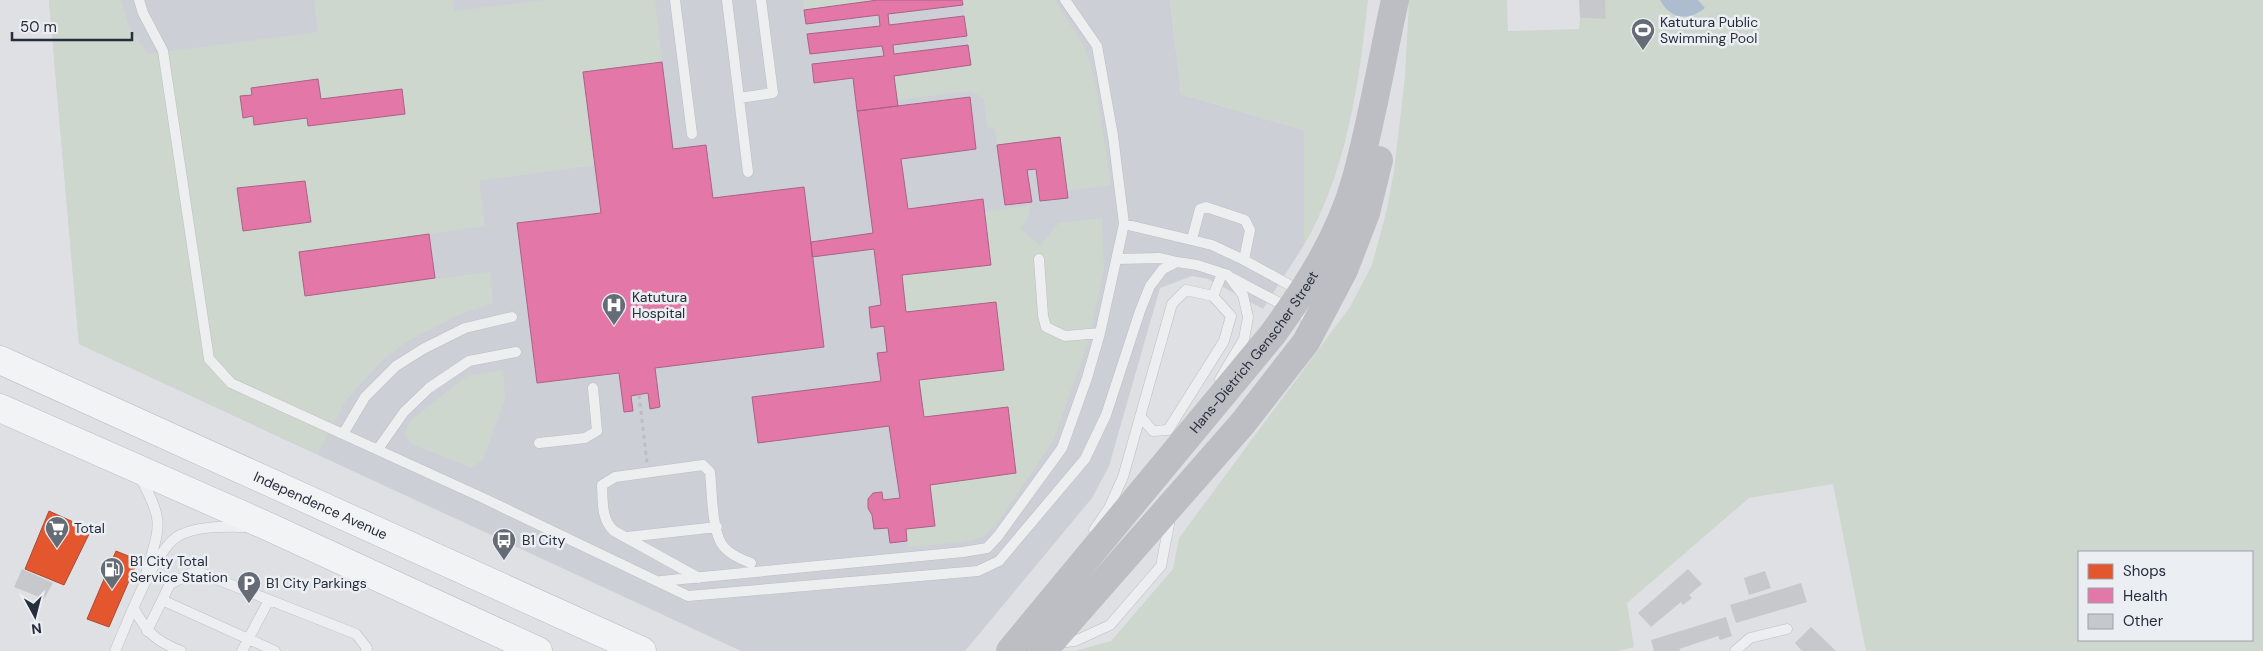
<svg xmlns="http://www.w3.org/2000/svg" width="2263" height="651" viewBox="0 0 2263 651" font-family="'DM Sans',sans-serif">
  <rect width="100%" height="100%" fill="#dee0e3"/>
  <!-- built -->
  <path fill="#cccfd6" d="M49 0H1170L1181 94 1304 130V245L1263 309 1208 279 1192 276 1160 288 1109 466 1092 498 965 651H741L79 344Z"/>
  <!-- green -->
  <path fill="#ced7ce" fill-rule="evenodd" d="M49 0H121L129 27 148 54 318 32 314 0H452L454 11 544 0H655L662 62 595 165 479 181 485 226 299 252 305 296 490 272 493 303 458 315 408 341 384 358 346 400 318 454 79 344Z
    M803 0H878L804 10Z
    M962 0H1055L1085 48 1095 81 1111 185 1067 191 1060 137 997 145 995 129 987 127 984 99 971 91 897 100 894 76 971 65Z
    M1170 0H1368C1359 83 1347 172 1304 245V130L1181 94Z
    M1409 0H1507L1508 31 1579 29 1580 18 1606 19 1605 0H2263V651H1866L1833 484 1749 498 1627 603 1634 647 1619 651H1075L1111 641 1173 569 1179 538 1350 307 1372 265 1386 213 1394 171 1405 77ZM2079 552H2252V640H2079Z
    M1029 206 1030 214 1020 229 1040 245 1059 223 1102 218 1104 269 1088 343 1053 441 996 525 982 537 963 542 908 547 906 529 935 526 930 485 1016 472 1008 407 924 417 919 380 1004 370 996 302 906 312 902 275 991 265 985 212Z
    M503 370 505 399 483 459 472 468 410 443 405 434 409 422 467 376Z"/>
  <!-- water -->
  <path fill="#adbcce" d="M1660 0H1698L1705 8C1688 21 1671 20 1660 0Z"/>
  <!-- shops -->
  <path fill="#e4572e" stroke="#ab4a32" d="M49 511 91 530 64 585 25 569Z
    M116 551 138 560 109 627 87 619Z"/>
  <!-- health -->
  <path fill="#e377a8" stroke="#aa6187" d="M878 0H962L963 5 888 14 889 25 964 16 967 36 893 45 894 54 968 45 971 65 894 76 898 106 857 111 853 78 814 83 812 64 884 56 882 46 810 54 807 34 880 26 879 15 806 24 804 10Z
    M662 62 673 149 706 145 713 198 804 187 824 347 655 368 660 407 650 409 648 393 631 396 633 411 624 412 619 373 537 383 517 223 601 213 583 72Z
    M318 79 321 99 402 89 405 114 308 126 307 118 254 125 253 116 243 118 240 96 252 95 251 88Z
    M970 97 976 149 901 159 908 209 983 199 991 265 902 275 906 312 996 302 1004 370 919 380 924 417 1008 407 1016 473 930 485 935 526 906 529 907 541 890 543 888 528 874 529 872 515 868 508V499L873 493 882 492 883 500 900 498 889 426 758 443 752 397 881 381 877 353 887 352 884 326 871 328 869 307 881 305 874 249 812 257 811 242 873 233 857 111Z
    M1060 137 1068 198 1040 201 1036 169 1027 170 1032 202 1005 205 997 145Z
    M305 181 311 222 243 231 237 188Z
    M429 234 435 278 305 296 299 252Z"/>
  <!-- building -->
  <path fill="#c6c8cb" d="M1579 0H1605L1606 19 1580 18Z
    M22 569 53 583 44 599 14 587Z
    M1688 569 1702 584 1689 595 1692 598 1683 605 1681 602 1651 627 1638 613Z
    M1765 571 1771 588 1749 595 1744 578Z
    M1801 583 1807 602 1736 623 1730 605Z
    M1726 617 1732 636 1720 640 1718 636 1679 649 1680 651H1654L1651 640Z
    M1811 627 1836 651H1802L1795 643Z"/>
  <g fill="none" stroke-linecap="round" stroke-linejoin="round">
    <!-- lane casing -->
    <g stroke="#bcbec1" stroke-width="11">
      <path id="lane" d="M139 0 143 13 163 51 209 359 231 383 481 497 688 596 978 571 999 561 1085 459 1106 415 1140 311 1150 286 1163 269 1177 262 1197 265 1228 275 1243 295 1248 317 1244 339 1220 379
        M675 0 692 134
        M727 0 748 172
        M739 98 773 93 761 0
        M1124 224 1212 245 1244 260 1304 293 1306 328
        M1192 239 1200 209 1206 207 1245 220 1250 230 1244 260
        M1039 259 1043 316 1046 327 1065 336 1100 333
        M1117 259 1160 258 1177 262
        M1232 278 1289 308
        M1213 296 1222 274
        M343 434 365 397 396 366 423 349 465 328 512 317
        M539 443 585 438 597 431 593 388
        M378 449 404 412 429 388 469 361 516 352
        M140 477C165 523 160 525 146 574
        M1094 530 1109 508 1123 477 1172 304 1186 290 1213 296 1231 316 1224 341 1168 430 1153 431 1140 416
        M627 537 717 527
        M699 578 614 531C601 519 603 502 602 485L615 477 703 465 710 472C712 491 712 527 721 543 727 553 740 559 751 563
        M661 581 963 552 987 548 998 536 1062 448 1087 378 1100 333 1124 224 1113 136 1097 46 1065 0
        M162 600 275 651
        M134 609C147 632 155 641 181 651
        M147 631 170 584 196 571 356 634 367 648 366 651
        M1057 643 1075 641 1110 625 1161 566 1170 519
        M115 651C127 624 155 547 180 535 201 525 227 527 249 527
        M242 651 269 600
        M1735 651 1750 638 1787 629"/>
    </g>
    <!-- primary casing -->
    <g stroke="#bbbdc1" stroke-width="29">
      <g id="primary">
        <path id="s2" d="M0 360 642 651"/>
        <path d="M0 408 267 526 538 651"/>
      </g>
    </g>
    <!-- path -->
    <path stroke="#bdbec3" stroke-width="3" stroke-dasharray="4 4" stroke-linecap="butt" d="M639 395 647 462"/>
    <!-- lane -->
    <use href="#lane" stroke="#edeef0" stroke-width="10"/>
    <!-- secondary -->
    <g stroke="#bcbec3" stroke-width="28">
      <path id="s1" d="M1010 651 1272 335C1307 287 1340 237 1356 178 1372 120 1382 59 1395 0"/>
      <path d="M1043 651 1243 423 1306 342 1344 270 1366 213 1379 160"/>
    </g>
    <!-- primary -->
    <use href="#primary" stroke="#f2f3f4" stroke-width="28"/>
  </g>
  <!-- icons -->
  <defs>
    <g id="stadium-pin" transform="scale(1.25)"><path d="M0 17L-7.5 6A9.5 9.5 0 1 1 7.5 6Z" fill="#666c76" stroke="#ebeef3"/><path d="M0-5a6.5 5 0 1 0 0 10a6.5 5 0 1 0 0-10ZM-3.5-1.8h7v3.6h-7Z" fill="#fff"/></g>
    <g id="hospital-pin" transform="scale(1.25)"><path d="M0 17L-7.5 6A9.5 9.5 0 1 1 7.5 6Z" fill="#666c76" stroke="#ebeef3"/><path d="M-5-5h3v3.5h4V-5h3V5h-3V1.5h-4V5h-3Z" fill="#fff"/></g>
    <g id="supermarket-pin" transform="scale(1.25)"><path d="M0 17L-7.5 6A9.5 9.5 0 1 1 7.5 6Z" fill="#666c76" stroke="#ebeef3"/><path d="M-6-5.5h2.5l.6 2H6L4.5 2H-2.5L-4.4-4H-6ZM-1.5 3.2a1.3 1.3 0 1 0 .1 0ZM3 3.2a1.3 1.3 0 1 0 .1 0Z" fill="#fff"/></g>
    <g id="bus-pin" transform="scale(1.25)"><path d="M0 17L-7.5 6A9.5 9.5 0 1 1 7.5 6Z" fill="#666c76" stroke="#ebeef3"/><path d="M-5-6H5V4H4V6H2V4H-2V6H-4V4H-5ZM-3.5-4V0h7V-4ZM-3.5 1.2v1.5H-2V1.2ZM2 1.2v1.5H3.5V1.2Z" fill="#fff"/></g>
    <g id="fuel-pin" transform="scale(1.25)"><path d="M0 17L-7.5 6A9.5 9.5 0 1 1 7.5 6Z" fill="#666c76" stroke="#ebeef3"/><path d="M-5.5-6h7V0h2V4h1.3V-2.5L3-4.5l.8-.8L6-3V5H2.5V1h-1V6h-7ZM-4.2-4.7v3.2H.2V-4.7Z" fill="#fff"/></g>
    <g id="parking-pin" transform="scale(1.25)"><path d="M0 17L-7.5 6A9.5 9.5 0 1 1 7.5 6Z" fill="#666c76" stroke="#ebeef3"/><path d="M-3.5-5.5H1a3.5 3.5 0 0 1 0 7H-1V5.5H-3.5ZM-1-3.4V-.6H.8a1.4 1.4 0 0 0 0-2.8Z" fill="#fff"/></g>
  </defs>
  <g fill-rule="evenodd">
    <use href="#stadium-pin" x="1643" y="30"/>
    <use href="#hospital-pin" x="614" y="305"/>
    <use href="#supermarket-pin" x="57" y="528"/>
    <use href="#bus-pin" x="504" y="540"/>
    <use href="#fuel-pin" x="112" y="569"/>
    <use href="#parking-pin" x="249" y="583"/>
  </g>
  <g text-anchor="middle" stroke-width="5" stroke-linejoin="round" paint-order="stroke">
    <!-- poi labels -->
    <g font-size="14" fill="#262d3b" stroke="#ebeef3" text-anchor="start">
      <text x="1660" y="27">Katutura Public<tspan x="1660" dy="16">Swimming Pool</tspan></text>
      <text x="632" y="302">Katutura<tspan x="632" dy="16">Hospital</tspan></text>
      <text x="74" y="533">Total</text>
      <text x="522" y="545">B1 City</text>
      <text x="130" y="566">B1 City Total<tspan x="130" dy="16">Service Station</tspan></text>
      <text x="266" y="588">B1 City Parkings</text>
    </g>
    <!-- street labels -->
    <g font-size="14" fill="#262d3b" stroke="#ebeef3">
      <text dy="5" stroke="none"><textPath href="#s1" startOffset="386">Hans-Dietrich Genscher Street</textPath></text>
      <text dy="5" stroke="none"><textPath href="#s2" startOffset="352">Independence Avenue</textPath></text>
    </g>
  </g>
  <!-- legend -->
  <rect x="2078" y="551" width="175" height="90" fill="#ebeef3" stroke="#9ca1a9"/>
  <rect x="2088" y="564" width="25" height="15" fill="#e4572e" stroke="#9ca1a9"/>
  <text x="2123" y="576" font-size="15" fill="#262d3b">Shops</text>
  <rect x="2088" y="588" width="25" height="15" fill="#e377a8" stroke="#9ca1a9"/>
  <text x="2123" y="601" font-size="15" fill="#262d3b">Health</text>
  <rect x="2088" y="614" width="25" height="15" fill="#c6c8cb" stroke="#9ca1a9"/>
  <text x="2123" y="626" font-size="15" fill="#262d3b">Other</text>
  <!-- north arrow -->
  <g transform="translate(35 616) rotate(173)" stroke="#ebeef3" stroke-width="4" paint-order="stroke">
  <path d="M0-4L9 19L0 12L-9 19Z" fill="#262d3b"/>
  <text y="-8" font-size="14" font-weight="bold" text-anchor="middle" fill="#262d3b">N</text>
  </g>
  <!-- scale -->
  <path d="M12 32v8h120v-8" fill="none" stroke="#262d3b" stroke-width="2.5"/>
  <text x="20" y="32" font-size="15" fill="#262d3b" stroke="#ebeef3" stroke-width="4" paint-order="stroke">50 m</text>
</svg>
